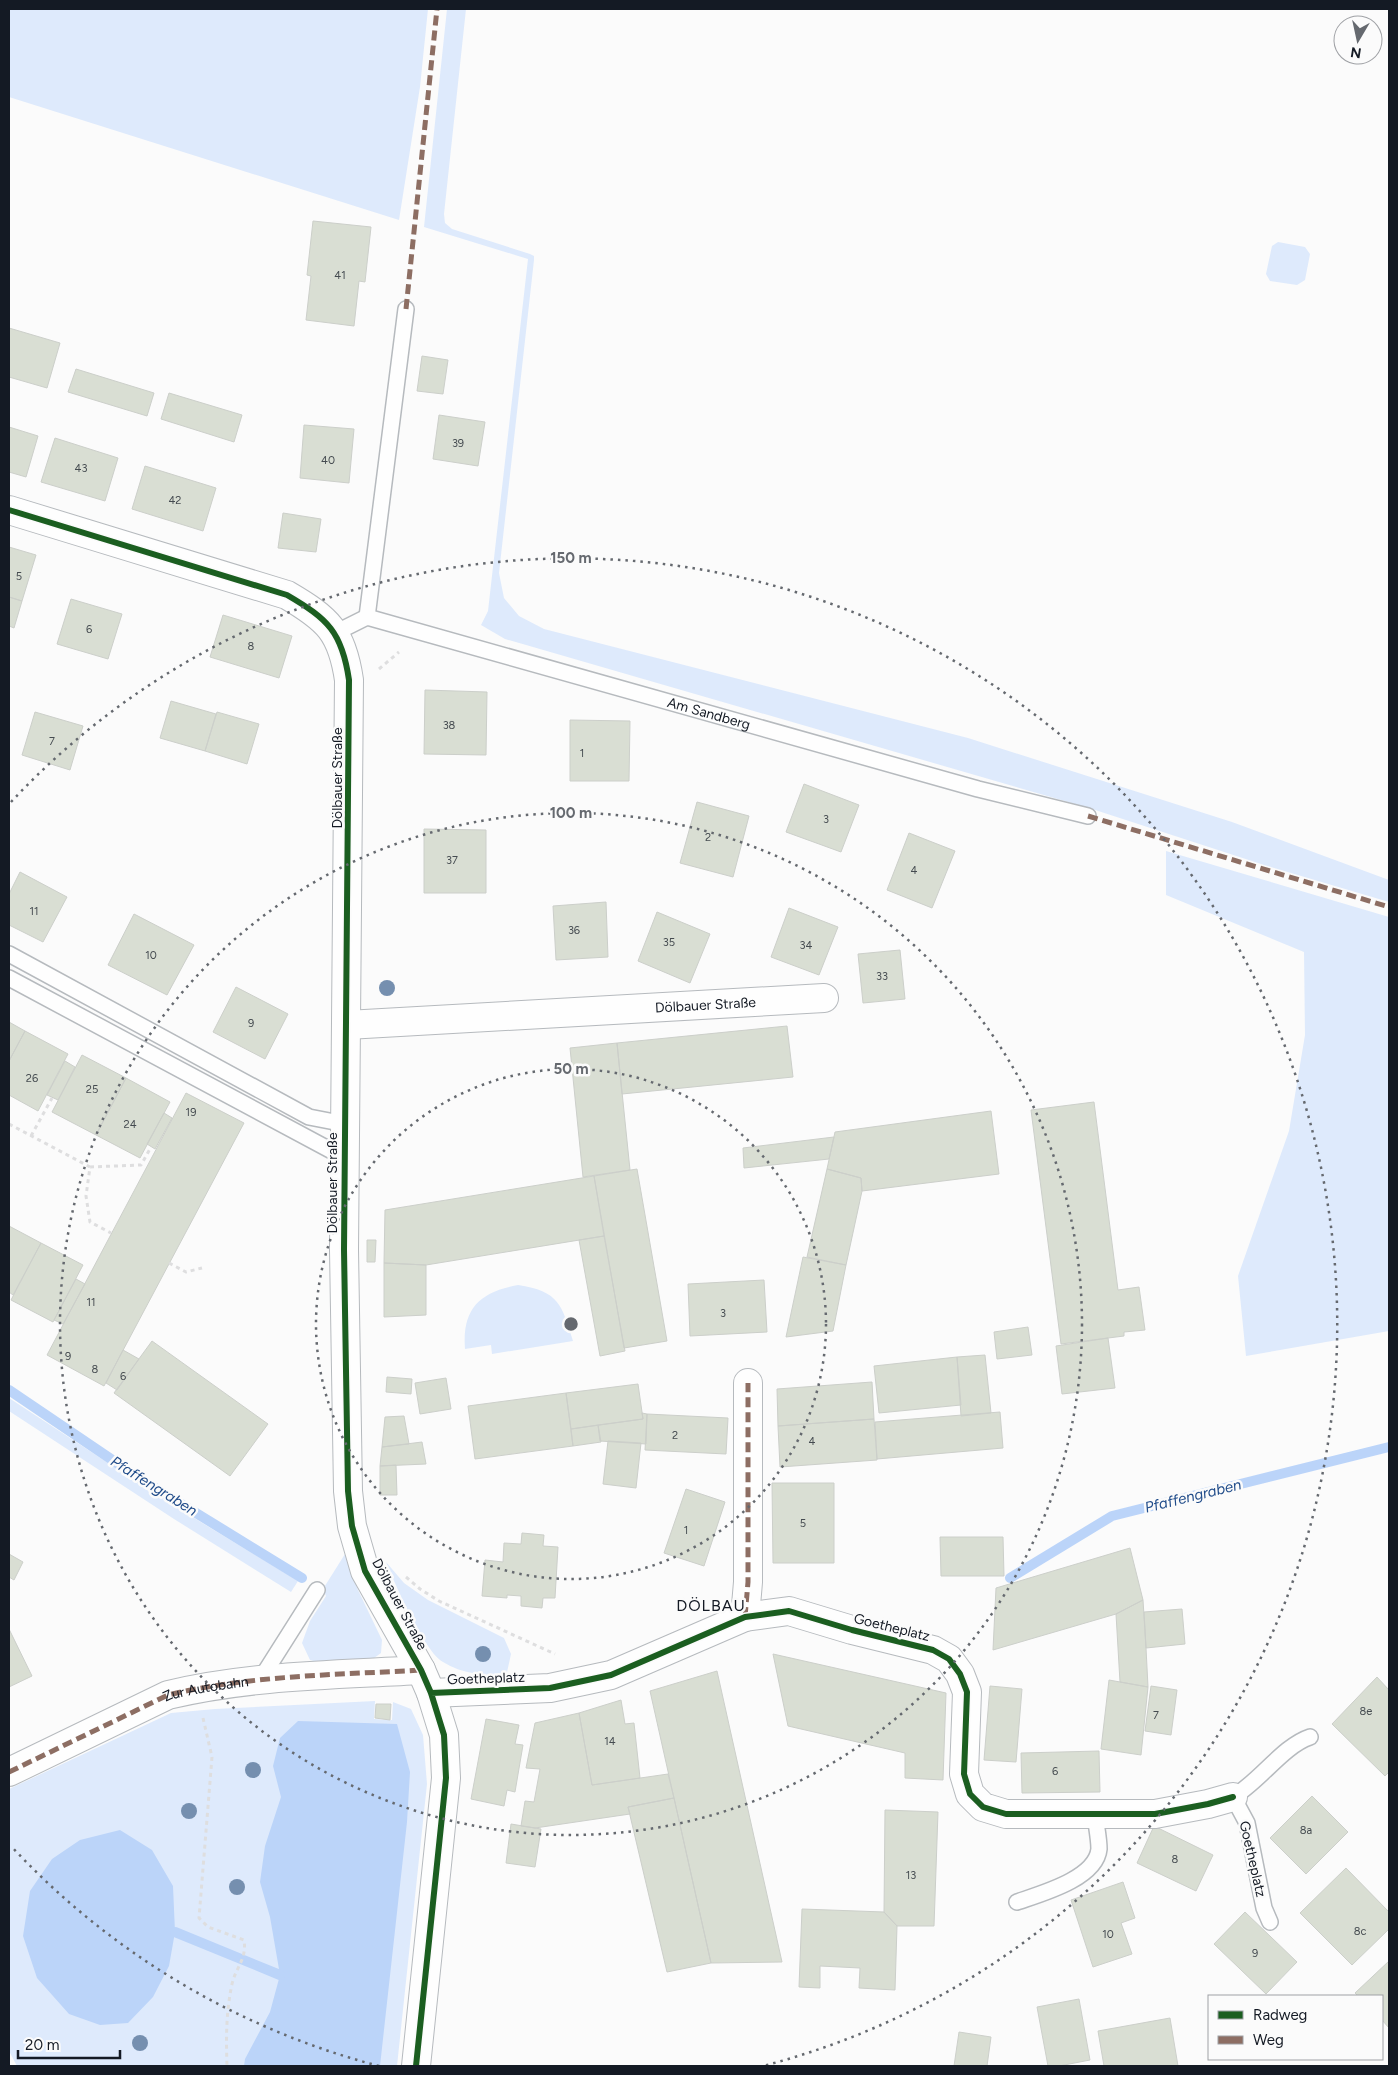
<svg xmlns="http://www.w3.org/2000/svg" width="1398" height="2075" viewBox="0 0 1398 2075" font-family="Figtree,sans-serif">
  <rect width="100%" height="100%" fill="#fbfbfb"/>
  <!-- green -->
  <path fill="#deeafc" d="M9 9H428L420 87 399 220 9 97Z
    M447 9H466L444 214 445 223 452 229 530 254 534 256V260L499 573 504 598 519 616 544 629 968 738 1232 822 1389 880V902L1261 864 1089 808 505 639 481 625 488 611 528 259 424 227Z
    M1278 242 1305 247 1310 254 1305 280 1297 285 1270 281 1266 274 1272 246Z
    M1166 851 1389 917V1331L1246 1356 1238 1276 1289 1131 1305 1035 1304 952 1166 895Z
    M518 1285C559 1291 562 1305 573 1341L492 1354 491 1345 465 1349C462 1309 479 1292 518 1285Z
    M9 1398 166 1501 298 1581 291 1592 174 1519 9 1411Z
    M345 1554 358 1590 382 1640 381 1653 370 1661 325 1664 310 1660 302 1643 310 1621 326 1596 323 1589Z
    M386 1562 404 1583 428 1600 504 1638 511 1654 506 1677C484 1675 462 1674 443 1662 424 1651 395 1584 386 1562Z
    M375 1701 374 1719 392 1720 393 1702 411 1709 423 1735 427 1784 397 2066H17L9 2051V1789L171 1713 215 1709Z"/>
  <!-- water -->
  <path fill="#bbd4f9" d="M298 1721 397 1724 410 1772 407 1822 380 2066H244L245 2059 270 2012 280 1975 270 1917 260 1882 265 1846 281 1797 273 1766 280 1738Z
    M120 1830 152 1850 173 1886 175 1932 169 1966 153 1997 128 2023 100 2025 69 2014 37 1978 23 1936 30 1891 52 1859 80 1840Z"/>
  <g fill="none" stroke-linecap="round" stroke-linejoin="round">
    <!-- stream -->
    <path stroke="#bbd4f9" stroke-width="10" d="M9 1390 139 1478 302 1578
      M1010 1578 1112 1516 1389 1447
      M175 1932 280 1975"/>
  </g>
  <!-- building -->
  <path fill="#d9ded3" stroke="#cccfca" d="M313 221 371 227 365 282 359 281 354 326 306 320 311 276 307 275Z
    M9 328 60 343 47 388 9 377Z
    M422 356 448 360 443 394 417 391Z
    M76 369 154 393 147 416 68 392Z
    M169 393 242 415 234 442 161 419Z
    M439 415 485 422 478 466 433 459Z
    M304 425 354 429 349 483 300 478Z
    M9 427 38 436 26 477 9 472Z
    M55 438 118 458 105 501 41 482Z
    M145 466 216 488 203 531 132 509Z
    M283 513 321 519 316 552 278 548Z
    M9 547 36 555 22 601 9 597Z
    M9 597 22 601 14 628 9 626Z
    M71 599 122 614 108 659 57 644Z
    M223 615 292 636 279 678 210 657Z
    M425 690 487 692 486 755 424 754Z
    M171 701 216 714 205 751 160 738Z
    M35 712 83 726 70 770 22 755Z
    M217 712 259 724 247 764 205 751Z
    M570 720 630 721 629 781H570Z
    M804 784 859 805 841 852 786 832Z
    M697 802 749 816 733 877 680 863Z
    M424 829 486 830V893H424Z
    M909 833 955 851 932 908 887 890Z
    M20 872 67 897 43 942 9 925V894Z
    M606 902 608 957 556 960 553 906Z
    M789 908 838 927 819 975 771 957Z
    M657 912 710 934 690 983 638 961Z
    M134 914 194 945 167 995 108 965Z
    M900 950 905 999 863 1003 858 954Z
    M236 987 288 1014 265 1059 213 1032Z
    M9 1022 25 1031 9 1061Z
    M787 1026 793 1077 622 1094 617 1043Z
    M25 1031 68 1054 38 1111 9 1095V1061Z
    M617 1043 630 1170 583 1177 570 1048Z
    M82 1055 126 1078 96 1135 52 1112Z
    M65 1061 75 1067 58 1100 47 1095Z
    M126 1078 170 1102 140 1158 96 1135Z
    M186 1093 244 1123 104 1386 47 1355Z
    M1094 1102 1118 1290 1139 1287 1145 1330 1124 1332V1336L1061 1344 1031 1110Z
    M991 1111 999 1174 862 1191 861 1178 827 1169 835 1132Z
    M164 1113 172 1118 155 1149 147 1144Z
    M834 1137 829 1159 744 1168 743 1148Z
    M637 1169 667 1341 624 1348 594 1176Z
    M827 1169 861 1178 862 1191 846 1265 807 1257Z
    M594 1176 604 1236 426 1265 384 1263 385 1210Z
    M9 1226 41 1243 13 1295 9 1292Z
    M604 1236 625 1351 600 1356 579 1240Z
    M367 1240H376L375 1262H367Z
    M41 1243 83 1265 53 1322 11 1300Z
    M803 1257 846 1265 833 1331 786 1337Z
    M384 1263 426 1265V1315L384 1317Z
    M76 1279 85 1284 63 1324 54 1320Z
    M764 1280 767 1332 690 1336 688 1284Z
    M1028 1327 1032 1355 997 1359 994 1332Z
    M1108 1338 1115 1388 1062 1394 1056 1346Z
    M152 1341 268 1424 230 1476 114 1393Z
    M123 1350 139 1359 117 1390 106 1383Z
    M985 1355 991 1413 961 1416 957 1357Z
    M957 1357 961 1405 879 1413 874 1366Z
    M387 1377 412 1379 411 1394 386 1392Z
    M446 1378 451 1409 420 1414 415 1383Z
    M872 1382 874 1419 778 1426 777 1389Z
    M638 1384 643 1419 571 1429 566 1393Z
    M566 1393 573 1446 475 1459 468 1406Z
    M1000 1412 1003 1448 877 1459 875 1422Z
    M642 1413 647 1414 646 1444 600 1441 598 1425 643 1419Z
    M647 1414 728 1418 726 1454 645 1450Z
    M404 1416 409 1444 382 1447 385 1417Z
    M874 1419 877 1460 780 1467 778 1426Z
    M598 1425 601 1442 573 1446 571 1429Z
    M608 1441 641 1443 636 1488 603 1484Z
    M422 1442 426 1464 380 1466 382 1447Z
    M396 1465 397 1495H380V1466Z
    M772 1483H834V1563H773Z
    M686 1489 725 1502 704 1566 664 1553Z
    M522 1533 544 1535 543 1546 558 1547 555 1598H543L542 1608 521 1606V1596L507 1595V1598L482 1596 485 1560 503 1562 504 1543 521 1544Z
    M940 1537H1003L1004 1576H941Z
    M1130 1548 1143 1600 1116 1614 993 1650 996 1588Z
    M9 1554 23 1562 14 1580 9 1577Z
    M1143 1600 1146 1648 1148 1687 1120 1682 1116 1614Z
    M1182 1609 1185 1644 1146 1648 1144 1612Z
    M9 1629 32 1676 9 1687Z
    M773 1654 946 1693 943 1780 905 1778V1753L788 1726Z
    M717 1671 782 1962 711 1963 650 1691Z
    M1377 1677 1389 1690V1772L1385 1776 1332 1724Z
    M1109 1680 1148 1687 1141 1755 1101 1749Z
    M990 1686 1022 1689 1016 1762 984 1760Z
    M1151 1686 1177 1690 1171 1735 1145 1731Z
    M621 1700 625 1724 634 1723 640 1778 592 1785 579 1713Z
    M376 1704H391L390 1720 375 1718Z
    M579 1713 592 1785 668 1774 674 1798 628 1807 630 1814 535 1828 521 1826 525 1801 534 1802 540 1769 526 1768 535 1723Z
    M486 1719 519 1725 515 1744 523 1745 515 1792 507 1790 504 1806 471 1799Z
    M1099 1751 1100 1792 1022 1793 1021 1753Z
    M1312 1796 1348 1832 1306 1874 1270 1838Z
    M674 1798 711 1963 667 1972 628 1807Z
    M885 1810 938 1812 934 1926H897L884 1912Z
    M511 1824 541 1829 535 1867 506 1863Z
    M1154 1826 1213 1855 1196 1891 1137 1863Z
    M1346 1868 1389 1912V1929L1352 1965 1300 1913Z
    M1123 1882 1135 1918 1121 1923 1132 1954 1093 1967 1071 1900Z
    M802 1909 884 1912 897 1926 895 1990 859 1988 860 1968 820 1966V1988L799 1987Z
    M1245 1912 1297 1962 1266 1994 1214 1944Z
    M1389 1961V2028L1382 2020V1996H1358L1355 1993Z
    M1079 1999 1090 2060 1059 2066H1048L1037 2007Z
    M1170 2018 1178 2066H1104L1098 2031Z
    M959 2032 991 2037 987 2066H954Z"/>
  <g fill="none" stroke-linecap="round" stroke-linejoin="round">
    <!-- service casing -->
    <g stroke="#b6babe" stroke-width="18">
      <g id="service">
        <path d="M367 617 406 309"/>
        <path id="s1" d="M335 633 367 617 978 789 1088 816"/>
        <path d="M9 954 309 1117 345 1124"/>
        <path d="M9 978 345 1158"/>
        <path d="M260 1680 317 1590"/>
        <path d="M1017 1902C1040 1894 1096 1879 1099 1849 1099 1838 1096 1825 1095 1814"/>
        <path d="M1270 1922 1264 1908 1247 1823 1233 1797C1260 1781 1283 1746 1310 1737"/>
      </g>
    </g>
    <!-- minor casing -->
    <g stroke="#b6babe" stroke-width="30">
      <g id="minor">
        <path id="s2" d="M347 1025 824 998"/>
        <path d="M745 1617 748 1582V1383"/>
        <path d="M431 1693 550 1688 611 1675 745 1617 789 1611 852 1630 933 1650 949 1659 960 1674 967 1692 964 1774 970 1794 983 1807 1006 1814H1155L1208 1804 1233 1797"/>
        <path d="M9 1772 168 1695C251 1675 337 1675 421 1670"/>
      </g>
    </g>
    <!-- tertiary casing -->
    <g stroke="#b6babe" stroke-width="30">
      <path id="tertiary" d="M9 510 287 595C328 619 342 632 349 680L344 1250 348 1491 352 1526 365 1571 421 1670 431 1693 444 1735 446 1778 416 2066"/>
    </g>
    <!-- path -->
    <path stroke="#dededf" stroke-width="3" stroke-dasharray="4 4" stroke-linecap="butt" d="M379 669 399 652
      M9 1124 90 1167 86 1196 90 1222 111 1233
      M31 1136 52 1098
      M90 1167 141 1165 151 1147
      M169 1263 186 1272 202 1268
      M406 1577 420 1589 439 1601 555 1654
      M203 1718 212 1757 199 1918 208 1927 244 1940C247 1959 236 1967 232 1984 226 2012 226 2038 227 2066"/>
    <!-- service -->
    <use href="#service" stroke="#fefefe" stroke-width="15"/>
    <!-- minor -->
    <use href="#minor" stroke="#fefefe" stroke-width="28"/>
    <!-- tertiary -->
    <use href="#tertiary" stroke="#fefefe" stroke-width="28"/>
    <!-- quiet -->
    <g stroke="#8d6e63" stroke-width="5" stroke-dasharray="10 5" stroke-linecap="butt">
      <path d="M406 309 437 9"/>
      <path d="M1088 816 1389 907"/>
      <path d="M745 1617 748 1582V1383"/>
      <path id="s3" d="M9 1772 168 1695C251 1675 337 1675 421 1670"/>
    </g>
    <!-- cycleway casing -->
    <g stroke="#fbfbfb" stroke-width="9">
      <path id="cycleway" d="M9 510 287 595C328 619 342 632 349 680L344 1250 348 1491 352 1526 365 1571 421 1670 431 1693 444 1735 446 1778 416 2066
        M431 1693 550 1688 611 1675 745 1617 789 1611 852 1630 933 1650 949 1659 960 1674 967 1692 964 1774 970 1794 983 1807 1006 1814H1155L1208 1804 1233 1797"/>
    </g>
    <!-- cycleway -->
    <use href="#cycleway" stroke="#1b5e20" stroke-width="6"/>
  </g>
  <!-- trees -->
  <g fill="#758faf">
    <circle cx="387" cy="988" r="8"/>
    <circle cx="483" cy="1654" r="8"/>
    <circle cx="253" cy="1770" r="8"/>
    <circle cx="189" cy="1811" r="8"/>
    <circle cx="237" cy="1887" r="8"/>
    <circle cx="140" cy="2043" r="8"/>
  </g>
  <!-- distance rings -->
  <g fill="none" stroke="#65696f" stroke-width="2.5" stroke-dasharray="2.5 5">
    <circle cx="571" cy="1324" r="255"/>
    <circle cx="571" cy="1324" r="511"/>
    <path d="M379 2066A766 766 0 0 1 11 1846M11 802A766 766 0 1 1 763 2066"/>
  </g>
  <g text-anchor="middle" stroke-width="5" stroke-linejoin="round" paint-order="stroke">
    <!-- number labels -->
    <g font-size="11" fill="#454b50">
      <text x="340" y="279">41</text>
      <text x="458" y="447">39</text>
      <text x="328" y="464">40</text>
      <text x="81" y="472">43</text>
      <text x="175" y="504">42</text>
      <text x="19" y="580">5</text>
      <text x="89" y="633">6</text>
      <text x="251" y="650">8</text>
      <text x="449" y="729">38</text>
      <text x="52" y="745">7</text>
      <text x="582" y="757">1</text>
      <text x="826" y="823">3</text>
      <text x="708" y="841">2</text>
      <text x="452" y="864">37</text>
      <text x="914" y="874">4</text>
      <text x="34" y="915">11</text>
      <text x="574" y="934">36</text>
      <text x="669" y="946">35</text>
      <text x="806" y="949">34</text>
      <text x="151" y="959">10</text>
      <text x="882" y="980">33</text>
      <text x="251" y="1027">9</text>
      <text x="32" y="1082">26</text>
      <text x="92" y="1093">25</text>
      <text x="191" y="1116">19</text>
      <text x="130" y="1128">24</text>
      <text x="91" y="1306">11</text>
      <text x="723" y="1317">3</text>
      <text x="68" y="1360">9</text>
      <text x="95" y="1373">8</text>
      <text x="123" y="1380">6</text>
      <text x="675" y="1439">2</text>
      <text x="812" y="1445">4</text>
      <text x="803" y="1527">5</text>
      <text x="686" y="1534">1</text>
      <text x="1366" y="1715">8e</text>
      <text x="1156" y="1719">7</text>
      <text x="610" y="1745">14</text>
      <text x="1055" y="1775">6</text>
      <text x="1306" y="1834">8a</text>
      <text x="1175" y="1863">8</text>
      <text x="911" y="1879">13</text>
      <text x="1360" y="1935">8c</text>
      <text x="1108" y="1938">10</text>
      <text x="1255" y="1957">9</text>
    </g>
    <!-- street labels -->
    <g font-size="14" fill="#141a24" stroke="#fbfbfb">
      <text dy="5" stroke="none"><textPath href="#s1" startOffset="391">Am Sandberg</textPath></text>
      <text transform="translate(337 778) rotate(-90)" y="5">Dölbauer Straße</text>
      <text dy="5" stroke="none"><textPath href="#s2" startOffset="359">Dölbauer Straße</textPath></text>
      <text transform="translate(332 1183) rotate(-90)" y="5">Dölbauer Straße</text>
      <text transform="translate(400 1604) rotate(62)" y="5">Dölbauer Straße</text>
      <text transform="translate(892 1627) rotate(14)" y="5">Goetheplatz</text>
      <text transform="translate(486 1678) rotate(-2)" y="5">Goetheplatz</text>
      <text dy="5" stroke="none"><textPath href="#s3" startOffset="215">Zur Autobahn</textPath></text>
      <text transform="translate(1253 1859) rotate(77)" y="5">Goetheplatz</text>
    </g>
    <!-- water labels -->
    <g font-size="15" font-style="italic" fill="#204c8a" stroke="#fbfbfb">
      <text transform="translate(154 1486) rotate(32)" y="5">Pfaffengraben</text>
      <text transform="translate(1193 1496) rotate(-14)" y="5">Pfaffengraben</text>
    </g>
    <!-- quarter labels -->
    <g font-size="16" letter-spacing="1" fill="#141a24" stroke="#fbfbfb">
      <text x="711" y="1611">DÖLBAU</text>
    </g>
  </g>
  <circle cx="571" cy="1324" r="8" fill="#65696f" stroke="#fbfbfb" stroke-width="2.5"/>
  <g font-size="15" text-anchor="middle" font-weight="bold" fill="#65696f" stroke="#fbfbfb" stroke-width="5" stroke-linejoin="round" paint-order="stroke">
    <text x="571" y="563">150 m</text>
    <text x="571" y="818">100 m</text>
    <text x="571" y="1074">50 m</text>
  </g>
  <!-- border -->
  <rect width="1398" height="2075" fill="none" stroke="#141a24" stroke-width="20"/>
  <!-- legend -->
  <rect x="1208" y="1995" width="175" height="65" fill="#fbfbfb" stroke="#9fa1a5"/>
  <rect x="1218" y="2011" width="25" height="8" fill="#1b5e20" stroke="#9fa1a5"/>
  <text x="1253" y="2020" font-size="15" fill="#141a24">Radweg</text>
  <rect x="1218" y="2036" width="25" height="8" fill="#8d6e63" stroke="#9fa1a5"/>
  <text x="1253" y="2045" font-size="15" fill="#141a24">Weg</text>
  <!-- north arrow -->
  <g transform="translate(1358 40) rotate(189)"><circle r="24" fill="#fbfbfb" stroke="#9fa1a5"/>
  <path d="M0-4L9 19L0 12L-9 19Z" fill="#65696f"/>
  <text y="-8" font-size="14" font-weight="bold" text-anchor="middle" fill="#141a24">N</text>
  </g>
  <!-- scale -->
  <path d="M18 2050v8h102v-8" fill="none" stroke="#141a24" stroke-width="2.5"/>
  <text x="25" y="2050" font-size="15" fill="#141a24" stroke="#fbfbfb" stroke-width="4" paint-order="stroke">20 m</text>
</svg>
